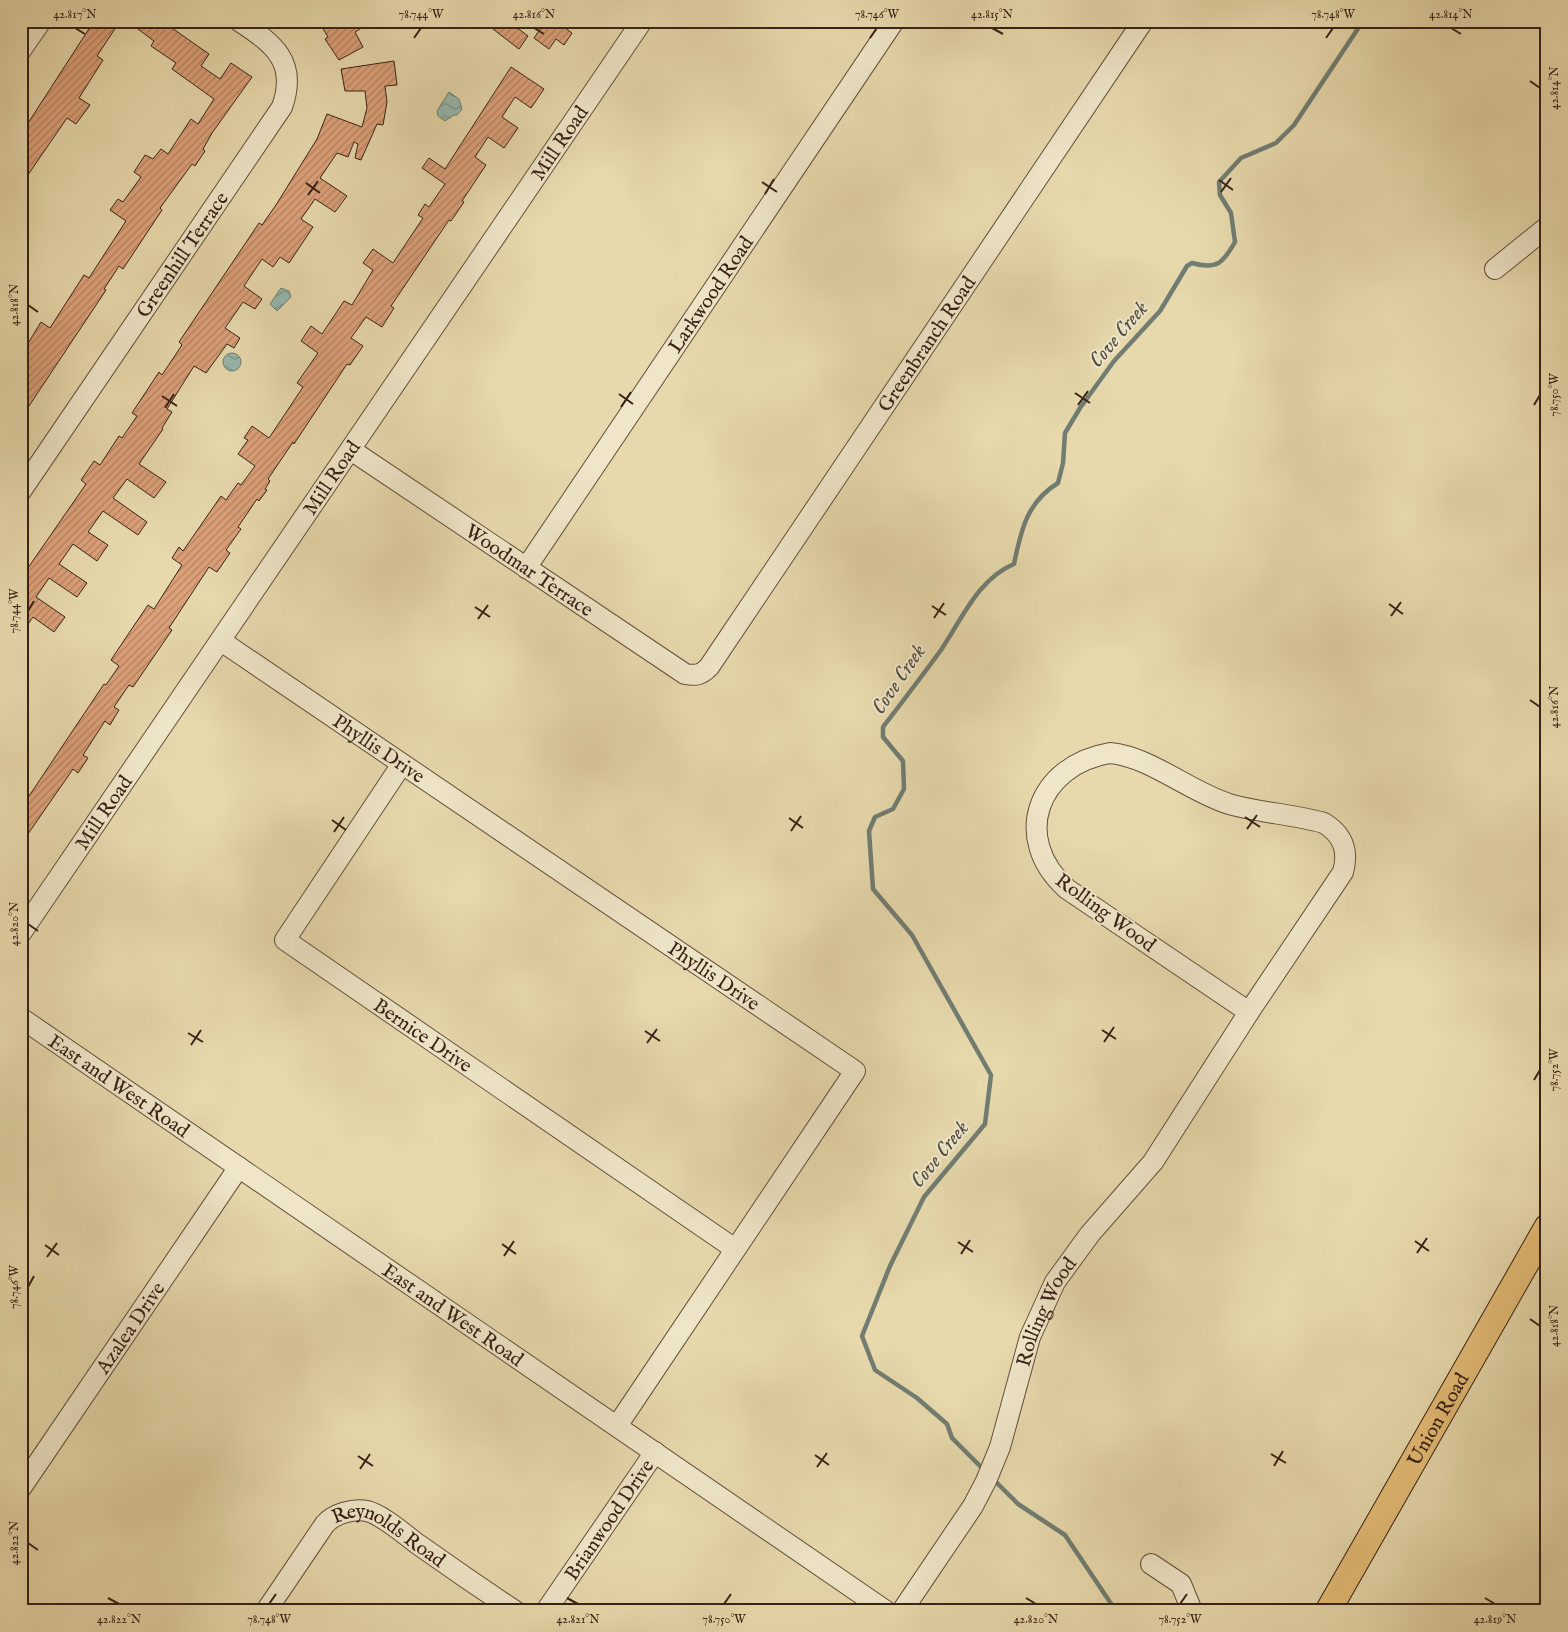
<svg xmlns="http://www.w3.org/2000/svg" width="1568" height="1632" viewBox="0 0 1568 1632" font-family="'IM FELL English',serif">
  <defs>
    <pattern id="water-waves" width="16" height="10" patternUnits="userSpaceOnUse" patternTransform="scale(1.25)"><rect width="16" height="10" fill="#97b9ae"/><path d="M0 5q4-4 8 0t8 0" fill="none" stroke="#7c968d"/></pattern>
    <pattern id="building-hatch" width="6" height="6" patternUnits="userSpaceOnUse" patternTransform="scale(1.25)"><rect width="6" height="6" fill="#dda17a"/><path d="M-1 1l2-2M0 6l6-6M5 7l2-2" fill="none" stroke="#b48363"/></pattern>
  </defs>
  <rect width="100%" height="100%" fill="#e7d9ac"/>
  <filter id="stains"><feTurbulence type="fractalNoise" baseFrequency=".004" numOctaves="4"/><feColorMatrix values="0 0 0 0 .2 0 0 0 0 .09 0 0 0 0 .02 0 0 0 .5 -.17"/></filter>
  <radialGradient id="worn" r=".72"><stop offset=".6" stop-color="#630" stop-opacity="0"/><stop offset="1" stop-color="#630" stop-opacity=".3"/></radialGradient>
  <!-- water -->
  <path fill="url(#water-waves)" stroke="#717d72" d="M449 92 459 99 462 109 457 115H454L445 121 438 116 437 111Z
    M281 288 289 291 291 297 277 311 270 304Z
    M223 362a9 9 0 1 1 18 0a9 9 0 1 1-18 0Z"/>
  <g fill="none" stroke-linecap="round" stroke-linejoin="round">
    <!-- stream -->
    <path stroke="#717d72" stroke-width="4.5" d="M984 1470 952 1438 947 1424 917 1398 875 1370 862 1336 890 1266 924 1197 985 1124 991 1075 912 935 873 889 869 831 875 817 893 809 904 789 903 761 883 737V727C903 701 922 676 941 650 962 619 978 579 1014 564 1021 530 1027 502 1058 483L1063 463 1065 433 1080 408 1114 361 1160 311 1187 266 1192 263C1217 270 1223 263 1235 242L1231 213 1220 195 1219 182 1241 158 1276 143 1294 125 1363 21
      M993 1479 1018 1504 1065 1535 1116 1611"/>
  </g>
  <!-- building -->
  <path fill="url(#building-hatch)" stroke="#372217" d="M94 21H120L97 56 103 60 79 98 90 105 76 124 67 118 21 185V134Z
    M127 21H162L209 54 201 66 220 79 231 63 252 77 212 133 203 149 205 151 195 166 192 164 160 208 162 210 123 269 119 266 104 289 106 290 21 418V355L41 322 50 328 84 275 89 278 126 221 110 210 118 199 123 202 141 177 134 172 145 155 153 159 161 149 168 154 191 119 198 124 214 99 172 69 176 63 151 46 154 41Z
    M328 21H373L355 32 363 47 339 60 325 39 328 37 321 25Z
    M499 21H508L528 36 519 49 493 29Z
    M546 21H556L572 33 564 45 556 39 549 49 534 38Z
    M394 61 397 85 385 86 387 102 383 125 377 124 361 160 355 158 358 144 354 142 348 157 337 153 320 178 347 196 335 212 315 199 301 219 313 227 289 263 280 257 273 267 262 259 244 286 262 299 255 309 243 302 225 328 240 338 234 348 227 344 206 373 194 366 167 409 172 412 162 428 163 429 139 464 166 482 154 498 127 479 113 498 147 522 138 535 103 511 88 532 108 545 97 561 73 544 59 564 87 583 77 597 49 578 36 597 65 617 54 632 33 617 21 634V578L86 484 81 480 94 461 100 465 119 436 122 438 137 416 132 413 159 372 162 375 182 345 179 342 253 232 259 223 262 225 276 205 317 139 327 114 362 127 367 108 365 91H345L341 69Z
    M511 67 544 89 531 108 515 97 502 117 518 128 504 148 488 137 475 157 486 165 462 201 464 202 451 221 449 220 391 306 394 308 382 327 366 317 351 338 363 346 350 365 347 364 294 444 293 442 268 479 270 481 265 489 267 490 259 501 257 499 238 527 241 529 226 550 230 553 217 572 209 567 169 628 172 630 133 687 129 685 114 707 119 710 110 725 105 721 83 755 88 758 78 773 73 769 21 844V808L104 684 106 685 119 666 111 660 131 630 148 605 154 609 182 565 172 558 179 547 183 551 221 496 226 500 238 483 241 485 255 466 238 454 248 440 244 438 252 426 269 438 303 387 297 383 318 353 301 341 311 326 322 334 344 301 352 305 373 270 363 263 373 249 393 263 423 218 418 215 425 204 429 207 445 184 422 168 429 158 445 169Z"/>
  <g fill="none" stroke-linecap="round" stroke-linejoin="round">
    <!-- minor casing -->
    <g stroke="#63503c" stroke-width="22">
      <g id="minor">
        <path d="M21 50 41 21"/>
        <path d="M1495 269 1547 227"/>
        <path id="s1" d="M351 450 685 674C696 676 701 675 709 667L1143 21"/>
        <path id="s2" d="M21 491 282 107C298 62 274 44 239 21"/>
        <path id="s3" d="M526 568 894 21"/>
        <path id="s4" d="M221 641 855 1071 617 1426"/>
        <path d="M1110 753C1151 757 1188 791 1229 804 1260 813 1293 814 1324 823 1343 835 1349 850 1343 872L1249 1012 1067 889C1010 838 1038 765 1110 753Z"/>
        <path id="s5" d="M402 764 285 940 735 1249"/>
        <path id="s6" d="M21 933 642 21"/>
        <path id="s7" d="M21 1018 886 1611"/>
        <path id="s8" d="M21 1488 239 1167"/>
        <path d="M1151 1564 1181 1584 1192 1611"/>
        <path id="s9" d="M266 1611 325 1524C334 1514 353 1508 367 1511 383 1515 405 1535 419 1545 450 1567 482 1589 515 1611"/>
        <path id="s10" d="M546 1611 655 1452"/>
        <path id="s11" d="M902 1611 973 1506 986 1481 1000 1447 1030 1337 1055 1282 1090 1234 1153 1162 1249 1012"/>
      </g>
    </g>
    <!-- major casing -->
    <g stroke="#372217" stroke-width="27">
      <g id="major">
        <path id="s12" d="M1328 1611 1547 1227"/>
      </g>
    </g>
    <!-- minor -->
    <use href="#minor" stroke="#efe6c9" stroke-width="20"/>
    <!-- major -->
    <use href="#major" stroke="#e4bc76" stroke-width="25"/>
  </g>
  <!-- ticks -->
  <path fill="none" stroke="#372217" stroke-width="2" d="M75 28 85 34M534 28 544 34M992 28 1003 34M1451 28 1461 34M414 38 421 28M870 38 877 28M1326 38 1333 28M1530 81 1540 88M1219 180 1233 190M762 182 777 192M306 183 320 193M1221 192 1231 178M765 194 774 179M308 195 318 181M28 305 38 312M1075 393 1090 403M619 394 633 404M162 396 177 406M1078 405 1088 391M1534 405 1540 395M621 407 631 392M165 408 174 394M1389 604 1403 614M932 606 946 615M475 607 490 617M28 611 34 601M1391 616 1401 602M934 618 944 603M478 619 488 605M1530 700 1540 707M1245 817 1260 827M789 818 803 828M332 820 346 830M1247 829 1257 815M791 831 801 816M334 832 344 817M28 924 38 931M1102 1030 1116 1039M645 1031 660 1041M188 1033 203 1042M1104 1042 1114 1027M647 1043 657 1029M191 1045 201 1030M1534 1080 1540 1070M1415 1241 1429 1251M958 1242 973 1252M502 1244 516 1254M45 1245 59 1255M1417 1253 1427 1238M961 1254 970 1240M504 1256 514 1241M47 1257 57 1243M28 1287 34 1276M1530 1319 1540 1326M1271 1454 1286 1463M815 1455 829 1465M358 1456 373 1466M1274 1466 1283 1451M817 1467 827 1453M360 1469 370 1454M28 1543 38 1550M108 1598 119 1604M567 1598 578 1604M1026 1598 1036 1604M1485 1598 1495 1604M269 1604 276 1594M724 1604 731 1594M1180 1604 1187 1594"/>
  <g text-anchor="middle" stroke-width="4" stroke-linejoin="round" paint-order="stroke">
    <!-- street labels -->
    <g font-size="20" fill="#372217" stroke="#efe6c9">
      <text dy="7" stroke="none"><textPath href="#s6" startOffset="956">Mill Road</textPath></text>
      <text dy="7" stroke="none"><textPath href="#s2" startOffset="286">Greenhill Terrace</textPath></text>
      <text dy="7" stroke="none"><textPath href="#s3" startOffset="330">Larkwood Road</textPath></text>
      <text dy="7" stroke="none"><textPath href="#s1" startOffset="818">Greenbranch Road</textPath></text>
      <text dy="7" stroke="none"><textPath href="#s6" startOffset="551">Mill Road</textPath></text>
      <text dy="7" stroke="none"><textPath href="#s1" startOffset="215">Woodmar Terrace</textPath></text>
      <text dy="7" stroke="none"><textPath href="#s4" startOffset="191">Phyllis Drive</textPath></text>
      <text dy="7" stroke="none"><textPath href="#s6" startOffset="146">Mill Road</textPath></text>
      <text transform="translate(1106 912) rotate(36)" y="7">Rolling Wood</text>
      <text dy="7" stroke="none"><textPath href="#s4" startOffset="596">Phyllis Drive</textPath></text>
      <text dy="7" stroke="none"><textPath href="#s5" startOffset="379">Bernice Drive</textPath></text>
      <text dy="7" stroke="none"><textPath href="#s7" startOffset="119">East and West Road</textPath></text>
      <text dy="7" stroke="none"><textPath href="#s11" startOffset="335">Rolling Wood</textPath></text>
      <text dy="7" stroke="none"><textPath href="#s7" startOffset="524">East and West Road</textPath></text>
      <text dy="7" stroke="none"><textPath href="#s8" startOffset="194">Azalea Drive</textPath></text>
      <text dy="7" stroke="none"><textPath href="#s12" startOffset="221">Union Road</textPath></text>
      <text dy="7" stroke="none"><textPath href="#s10" startOffset="111">Brianwood Drive</textPath></text>
      <text dy="7" stroke="none"><textPath href="#s9" startOffset="179">Reynolds Road</textPath></text>
    </g>
    <!-- water labels -->
    <g font-size="21" font-style="italic" fill="#544f44" stroke="#efe6c9">
      <text transform="translate(1118 334) rotate(-50)" y="7">Cove Creek</text>
      <text transform="translate(898 679) rotate(-56)" y="7">Cove Creek</text>
      <text transform="translate(939 1154) rotate(-51)" y="7">Cove Creek</text>
    </g>
  </g>
  <!-- margin -->
  <rect width="1568" height="1632" fill="none" stroke="#e7d9ac" stroke-width="55"/>
  <rect x="28" y="28" width="1512" height="1576" fill="none" stroke="#372217" stroke-width="2"/>
  <g font-size="12" text-anchor="middle" fill="#372217">
    <text x="75" y="18">42.817°N</text>
    <text x="421" y="18">78.744°W</text>
    <text x="534" y="18">42.816°N</text>
    <text x="877" y="18">78.746°W</text>
    <text x="992" y="18">42.815°N</text>
    <text x="1333" y="18">78.748°W</text>
    <text x="1451" y="18">42.814°N</text>
    <text transform="translate(1554 88) rotate(-90)" y="4">42.814°N</text>
    <text transform="translate(14 305) rotate(-90)" y="4">42.818°N</text>
    <text transform="translate(1554 395) rotate(-90)" y="4">78.750°W</text>
    <text transform="translate(14 611) rotate(-90)" y="4">78.744°W</text>
    <text transform="translate(1554 707) rotate(-90)" y="4">42.816°N</text>
    <text transform="translate(14 924) rotate(-90)" y="4">42.820°N</text>
    <text transform="translate(1554 1070) rotate(-90)" y="4">78.752°W</text>
    <text transform="translate(14 1287) rotate(-90)" y="4">78.746°W</text>
    <text transform="translate(1554 1326) rotate(-90)" y="4">42.818°N</text>
    <text transform="translate(14 1543) rotate(-90)" y="4">42.822°N</text>
    <text x="119" y="1623">42.822°N</text>
    <text x="269" y="1623">78.748°W</text>
    <text x="578" y="1623">42.821°N</text>
    <text x="724" y="1623">78.750°W</text>
    <text x="1036" y="1623">42.820°N</text>
    <text x="1180" y="1623">78.752°W</text>
    <text x="1495" y="1623">42.819°N</text>
  </g>
  <rect width="100%" height="100%" filter="url(#stains)"/>
  <rect width="100%" height="100%" fill="url(#worn)"/>
</svg>
